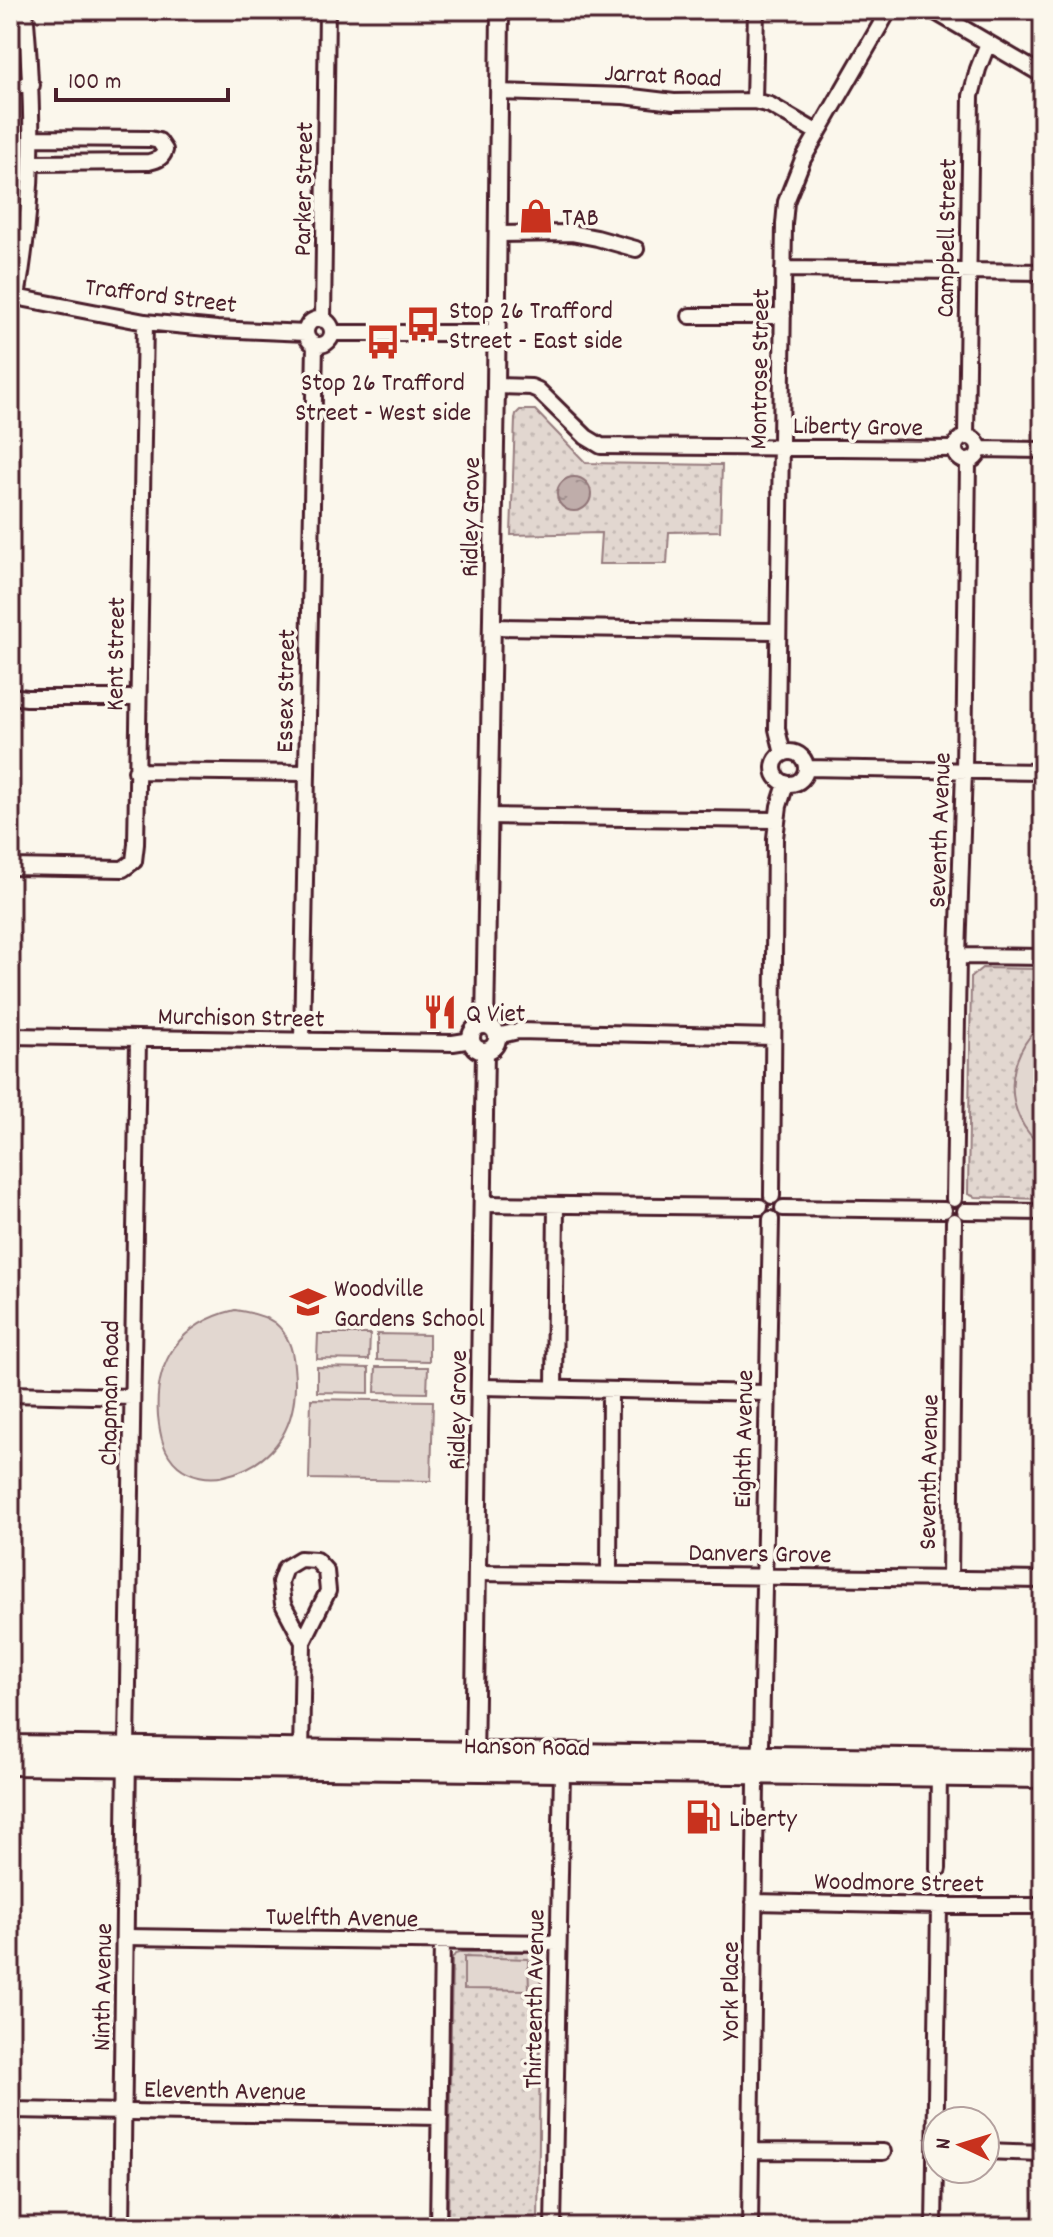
<svg xmlns="http://www.w3.org/2000/svg" width="1053" height="2237" viewBox="0 0 1053 2237" font-family="Dekko,sans-serif">
  <defs>
    <pattern id="green-dots" width="8" height="8" patternUnits="userSpaceOnUse" patternTransform="scale(2)"><rect width="8" height="8" fill="#e2d7d0"/><path d="M2 2h.1M6 6h.1" fill="none" stroke="#c3b8b3" stroke-width="1.8" stroke-linecap="round"/></pattern>
    <pattern id="water-ripples" width="26" height="14" patternUnits="userSpaceOnUse" patternTransform="scale(2)"><rect width="26" height="14" fill="#bfadaa"/><path d="M2 4q2-2 4 0t4 0M15 11q2-2 4 0t4 0" fill="none" stroke="#9d8c8b"/></pattern>
  </defs>
  <rect width="100%" height="100%" fill="#fbf7ec"/>
  <filter id="ink" filterUnits="userSpaceOnUse"><feTurbulence type="fractalNoise" baseFrequency=".0125" numOctaves="2"/><feDisplacementMap in="SourceGraphic" scale="16" xChannelSelector="R" yChannelSelector="G"/><feConvolveMatrix kernelMatrix="1 2 1 2 8 2 1 2 1" color-interpolation-filters="sRGB"/></filter>
  <g filter="url(#ink)">
    <!-- green -->
    <path fill="url(#green-dots)" stroke="#967b7e" stroke-width="2" d="M10 10H19L24 95H10Z
      M520 410H535L586 463 722 465 720 531 669 532 667 564H599L601 533 511 535 515 419 516 414Z
      M982 968 1043 969V1199L975 1197 968 1194 971 977Z
      M462 1952H536L541 1955 538 2227H448L452 1959 455 1954Z"/>
    <!-- pitch -->
    <path fill="#e2d7d0" stroke="#967b7e" stroke-width="2" d="M1043 1023V1147C1001 1115 1004 1055 1043 1023Z
      M235 1310C248 1312 264 1315 275 1323 288 1334 293 1350 294 1366 300 1420 279 1463 224 1476 209 1480 190 1476 178 1466 163 1453 160 1435 158 1416 154 1361 180 1323 235 1310Z
      M318 1334H370L369 1360 317 1359Z
      M377 1334 429 1335V1361L377 1360Z
      M317 1367 369 1368V1393L317 1392Z
      M376 1367H428L427 1393 375 1392Z
      M311 1399 433 1401 431 1481 309 1479Z
      M464 1957 528 1959 529 1990 464 1989Z"/>
    <!-- water -->
    <path fill="url(#water-ripples)" stroke="#907477" stroke-width="2" d="M557 494a17 17 0 1 1 34 0a17 17 0 1 1-34 0Z"/>
    <g fill="none" stroke-linecap="round" stroke-linejoin="round">
      <!-- minor casing -->
      <g stroke="#4a1f2b" stroke-width="20">
        <path id="minor" d="M932 10 1043 75
          M10 85H32
          M499 92 624 96 674 102 754 101 770 105 818 133
          M754 101 756 10
          M32 138 150 139 159 141 165 150C162 159 157 160 149 162L32 163
          M497 234 571 233 597 238 636 249
          M783 269 1043 272
          M10 296 145 322 217 329 306 333
          M17 297C35 198 34 110 25 10
          M690 316H783
          M306 332a13 13 0 1 1 26 0a13 13 0 1 1-26 0Z
          M323 320 327 10
          M332 333H495
          M496 386 531 387 538 390 586 437 601 446 955 449
          M966 437 971 96 978 69 988 43
          M955 449a12 12 0 1 1 24 0a12 12 0 1 1-24 0Z
          M979 449 1043 450
          M491 627 777 631
          M10 696 27 698H137
          M774 768a16 16 0 1 1 32 0a16 16 0 1 1-32 0Z
          M783 754 777 729 784 224 786 202 803 159 889 10
          M806 768 1043 772
          M136 771 307 773
          M488 816 776 820
          M10 867 123 869 134 861 136 844 145 322
          M958 956 1043 957
          M10 1036 453 1043 472 1040
          M497 1036 518 1031 773 1037
          M302 1040 315 344
          M772 1196 775 838 779 806 786 784
          M954 1199 958 956 964 770 968 462
          M483 1204 760 1207
          M783 1208 944 1210
          M965 1211 1043 1212
          M481 1387 766 1393
          M554 1388 556 1205
          M10 1394 132 1397
          M477 1573 1043 1580
          M609 1574 610 1390
          M950 1579 954 1221
          M127 1748 138 1039
          M301 1756 303 1642 283 1604 280 1582 285 1568 300 1559 316 1560 326 1571 328 1591 303 1642
          M938 1869 939 1769
          M754 1902 939 1906H1043
          M125 1937 558 1943
          M10 2110 440 2117
          M752 2151 883 2152
          M985 2151 1043 2153
          M438 2227 442 1942
          M553 2227 562 1772
          M750 2227 756 1784 761 1744 771 1219
          M934 2227 939 1906"/>
      </g>
      <!-- tertiary casing -->
      <g stroke="#4a1f2b" stroke-width="22">
        <path id="tertiary" d="M485 1025 496 386 500 10
          M471 1038a13 13 0 1 1 26 0a13 13 0 1 1-26 0Z
          M474 1761 485 1051
          M121 2227 127 1753"/>
      </g>
      <!-- secondary casing -->
      <g stroke="#4a1f2b" stroke-width="26">
        <path id="secondary" d="M10 1746 1043 1761
          M10 1764 1043 1777"/>
      </g>
      <!-- minor -->
      <use href="#minor" stroke="#fbf7ec" stroke-width="14"/>
      <!-- tertiary -->
      <use href="#tertiary" stroke="#fbf7ec" stroke-width="16"/>
      <!-- secondary -->
      <use href="#secondary" stroke="#fbf7ec" stroke-width="20"/>
    </g>
  </g>
  <!-- icons -->
  <defs>
    <g id="shop-bare" transform="scale(2.76)"><path d="M-5-2.5h2.3a2.7 3.5 0 0 1 5.4 0H5L5.5 6h-11ZM-1.5-2.5h3a1.5 2.3 0 0 0-3 0Z" fill="#c8321e" stroke="#fbf7ec" stroke-width="2.5" paint-order="stroke"/></g>
    <g id="bus-bare" transform="scale(2.76)"><path d="M-5-6H5V4H4V6H2V4H-2V6H-4V4H-5ZM-3.5-4V0h7V-4ZM-3.5 1.2v1.5H-2V1.2ZM2 1.2v1.5H3.5V1.2Z" fill="#c8321e" stroke="#fbf7ec" stroke-width="2.5" paint-order="stroke"/></g>
    <g id="restaurant-bare" transform="scale(2.76)"><path d="M-5-6h1v4h1v-4h1v4h1v-4h1v5L-1.5 .5V6h-2V.5L-5-1ZM5-6V6H3V1.5H1.5Q1.5-4 5-6Z" fill="#c8321e" stroke="#fbf7ec" stroke-width="2.5" paint-order="stroke"/></g>
    <g id="school-bare" transform="scale(2.76)"><path d="M0-5L7-2L0 1L-7-2ZM-4 1L0 2.5L4 1V4Q0 6-4 4Z" fill="#c8321e" stroke="#fbf7ec" stroke-width="2.5" paint-order="stroke"/></g>
    <g id="fuel-bare" transform="scale(2.76)"><path d="M-5.5-6h7V0h2V4h1.3V-2.5L3-4.5l.8-.8L6-3V5H2.5V1h-1V6h-7ZM-4.2-4.7v3.2H.2V-4.7Z" fill="#c8321e" stroke="#fbf7ec" stroke-width="2.5" paint-order="stroke"/></g>
  </defs>
  <g fill-rule="evenodd">
    <use href="#shop-bare" x="536" y="216"/>
    <use href="#bus-bare" x="423" y="324"/>
    <use href="#bus-bare" x="383" y="342"/>
    <use href="#restaurant-bare" x="440" y="1012"/>
    <use href="#school-bare" x="308" y="1302"/>
    <use href="#fuel-bare" x="703" y="1817"/>
  </g>
  <g text-anchor="middle" stroke-width="7" stroke-linejoin="round" paint-order="stroke">
    <!-- street labels -->
    <g font-size="26" fill="#4a1f2b" stroke="#fbf7ec">
      <text transform="translate(663 74) rotate(3)" y="9">Jarrat Road</text>
      <text transform="translate(302 189) rotate(-89)" y="9">Parker Street</text>
      <text transform="translate(945 238) rotate(-89)" y="9">Campbell Street</text>
      <text transform="translate(161 294) rotate(7)" y="9">Trafford Street</text>
      <text transform="translate(758 369) rotate(-89)" y="9">Montrose Street</text>
      <text transform="translate(858 425) rotate(1)" y="9">Liberty Grove</text>
      <text transform="translate(469 517) rotate(-89)" y="9">Ridley Grove</text>
      <text transform="translate(114 654) rotate(-89)" y="9">Kent Street</text>
      <text transform="translate(284 691) rotate(-89)" y="9">Essex Street</text>
      <text transform="translate(938 830) rotate(-88)" y="9">Seventh Avenue</text>
      <text transform="translate(241 1016) rotate(1)" y="9">Murchison Street</text>
      <text transform="translate(108 1393) rotate(-89)" y="9">Chapman Road</text>
      <text transform="translate(456 1410) rotate(-89)" y="9">Ridley Grove</text>
      <text transform="translate(742 1439) rotate(-89)" y="9">Eighth Avenue</text>
      <text transform="translate(927 1472) rotate(-89)" y="9">Seventh Avenue</text>
      <text transform="translate(760 1552) rotate(1)" y="9">Danvers Grove</text>
      <text transform="translate(527 1745) rotate(1)" y="9">Hanson Road</text>
      <text transform="translate(899 1881) rotate(1)" y="9">Woodmore Street</text>
      <text transform="translate(342 1916) rotate(1)" y="9">Twelfth Avenue</text>
      <text transform="translate(101 1987) rotate(-89)" y="9">Ninth Avenue</text>
      <text transform="translate(729 1991) rotate(-90)" y="9">York Place</text>
      <text transform="translate(533 1999) rotate(-89)" y="9">Thirteenth Avenue</text>
      <text transform="translate(225 2089) rotate(1)" y="9">Eleventh Avenue</text>
    </g>
    <!-- poi labels -->
    <g font-size="26" fill="#4a1f2b" stroke="#fbf7ec" text-anchor="start">
      <text x="562" y="225">TAB</text>
      <text x="449" y="318">Stop 26 Trafford<tspan x="449" dy="30">Street - East side</tspan></text>
      <text x="383" y="390" text-anchor="middle">Stop 26 Trafford<tspan x="383" dy="30">Street - West side</tspan></text>
      <text x="466" y="1021">Q Viet</text>
      <text x="334" y="1296">Woodville<tspan x="334" dy="30">Gardens School</tspan></text>
      <text x="729" y="1826">Liberty</text>
    </g>
  </g>
  <!-- margin -->
  <rect width="1053" height="2237" fill="none" stroke="#fbf7ec" stroke-width="40"/>
  <rect x="20" y="20" width="1013" height="2197" fill="none" stroke="#4a1f2b" stroke-width="3" filter="url(#ink)"/>
  <!-- north arrow -->
  <g transform="translate(961 2145) rotate(274)"><circle r="38" fill="#fbf7ec" stroke="#b4a19f" stroke-width="2"/>
  <path d="M0-6L14 30L0 20L-14 30Z" fill="#c8321e"/>
  <text y="-12" font-size="22" font-weight="bold" text-anchor="middle" fill="#4a1f2b">N</text>
  </g>
  <!-- scale -->
  <path d="M56 88v12h172v-12" fill="none" stroke="#4a1f2b" stroke-width="4"/>
  <text x="68" y="88" font-size="24" fill="#4a1f2b" stroke="#fbf7ec" stroke-width="6" paint-order="stroke">100 m</text>
</svg>
